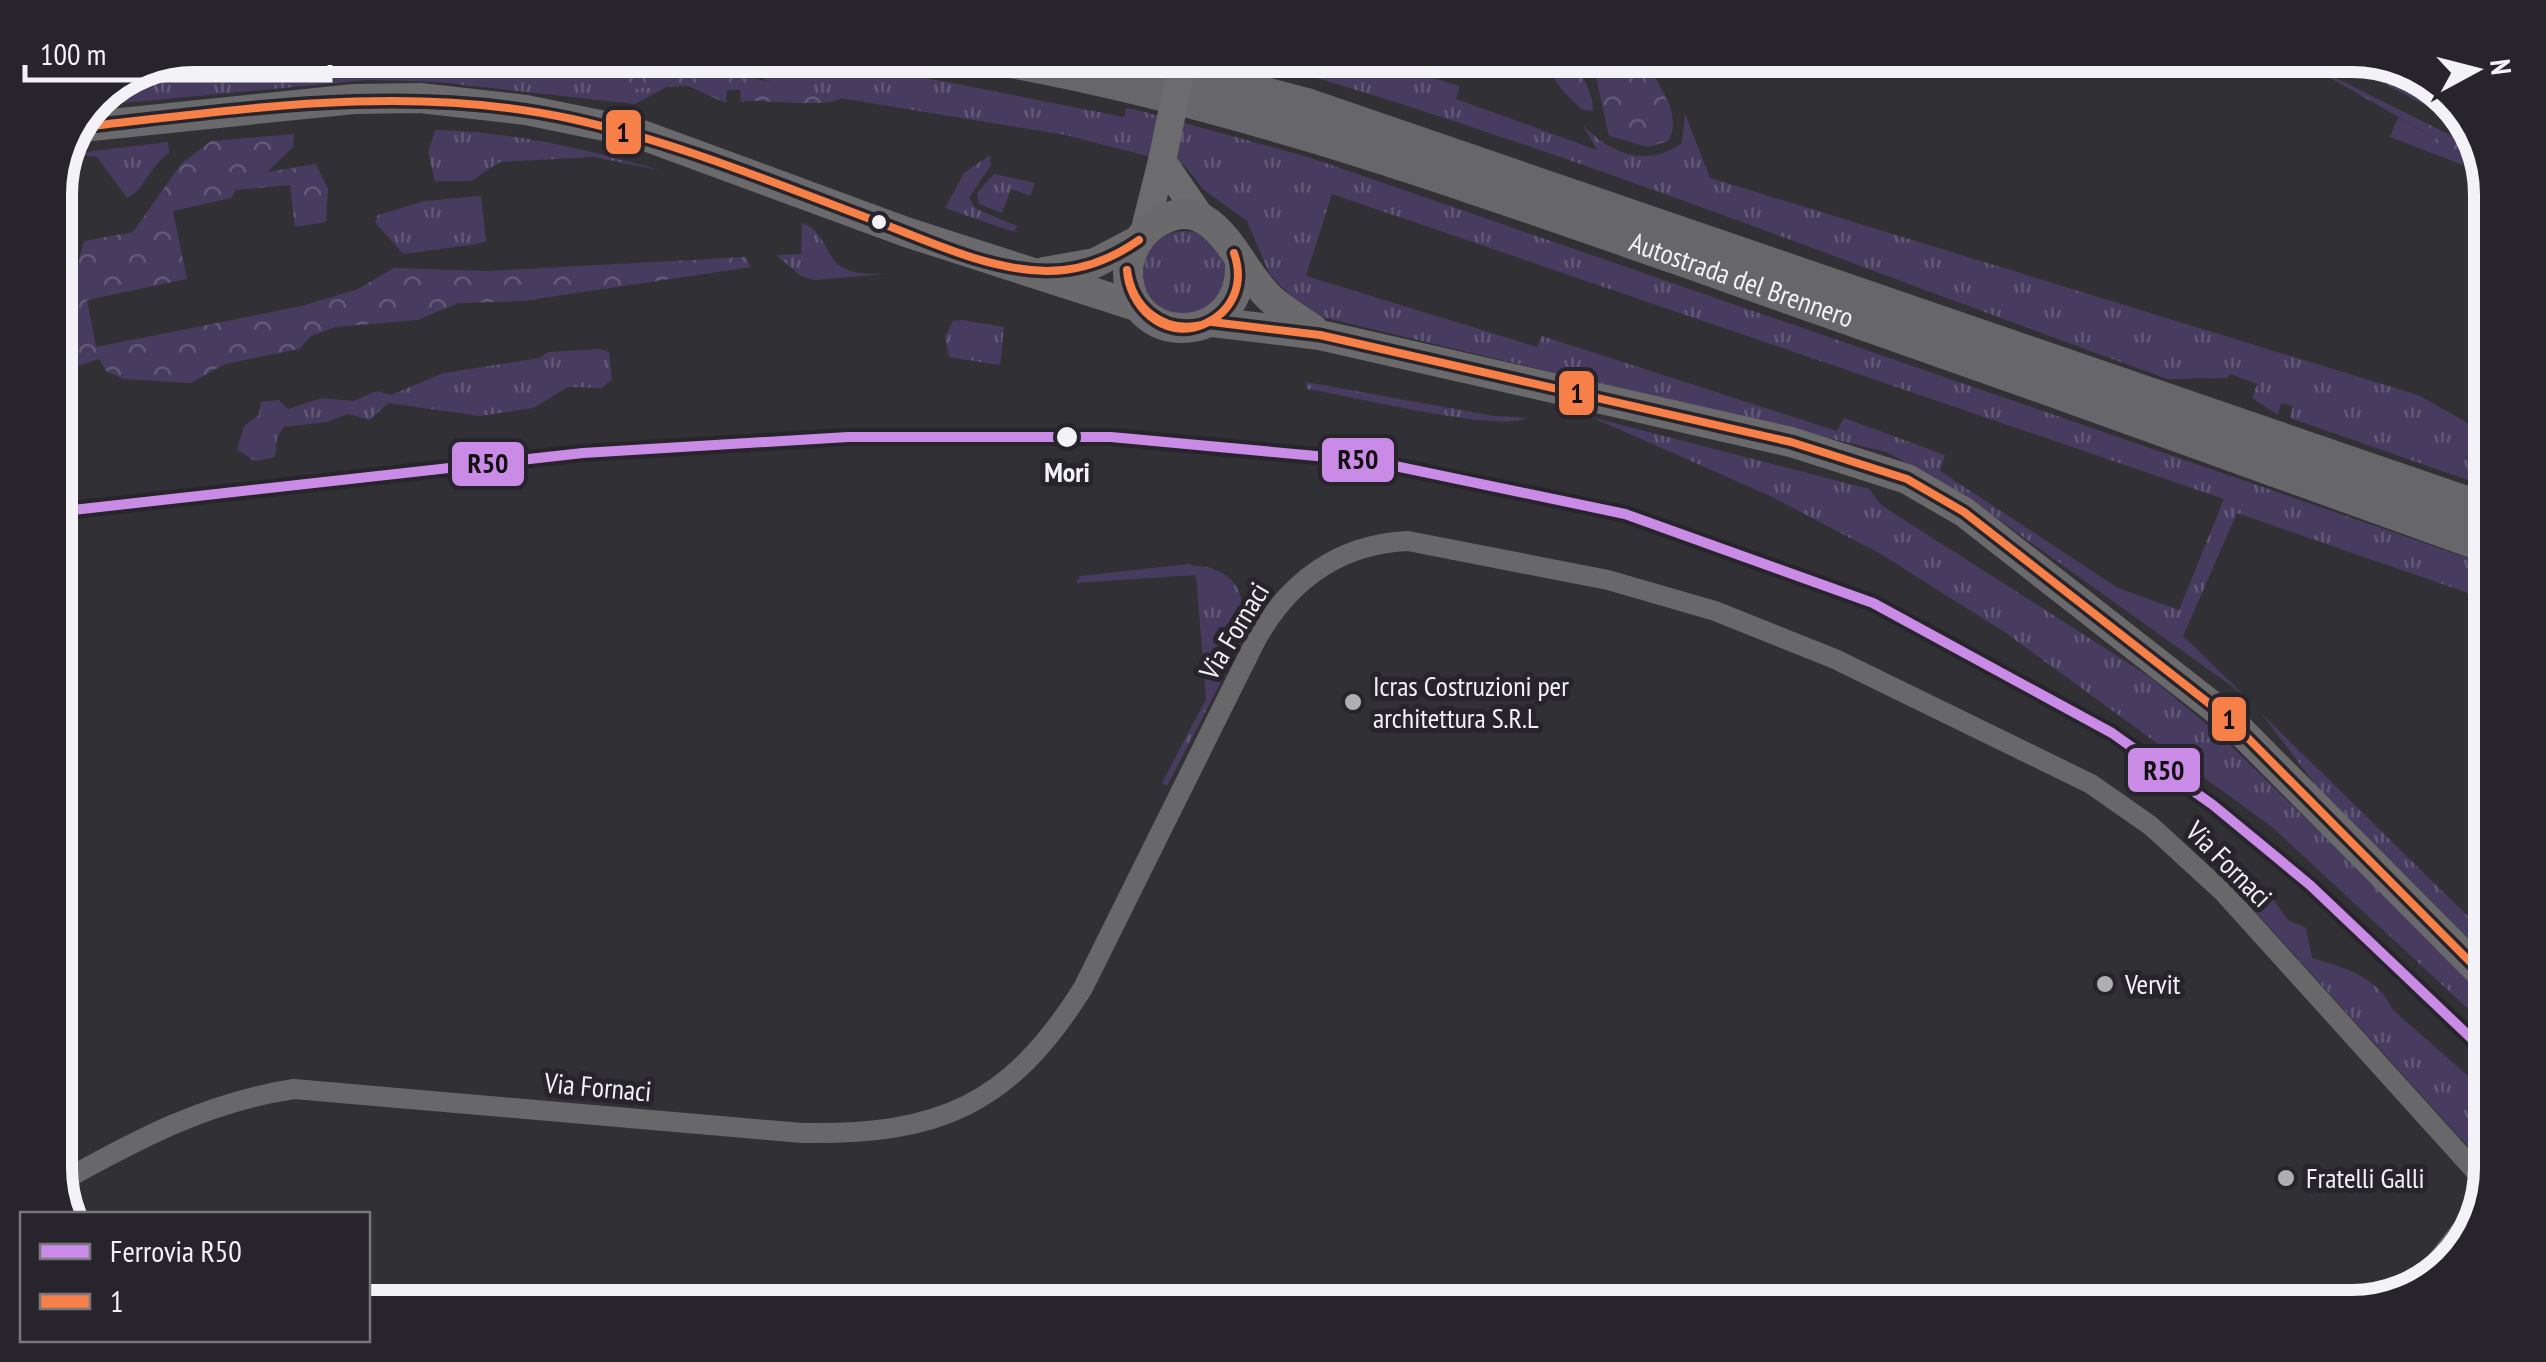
<svg xmlns="http://www.w3.org/2000/svg" width="2546" height="1362" viewBox="0 0 2546 1362" font-family="'PT Sans Narrow',sans-serif">
  <defs>
    <pattern id="grass-tufts" width="24" height="20" patternUnits="userSpaceOnUse" patternTransform="scale(2.5)"><rect width="24" height="20" fill="#473c5f"/><path d="M3 7l-1-3M5 7V3M7 7l1-3M15 17l-1-3M17 17v-4M19 17l1-3" fill="none" stroke="#625977"/></pattern>
    <pattern id="forest-crowns" width="20" height="18" patternUnits="userSpaceOnUse" patternTransform="scale(2.5)"><rect width="20" height="18" fill="#473c5f"/><path d="M2 6a3 3 0 1 1 6 0M12 15a3 3 0 1 1 6 0" fill="none" stroke="#625977"/></pattern>
  </defs>
  <rect width="100%" height="100%" fill="#313034"/>
  <!-- grass -->
  <path fill="url(#grass-tufts)" fill-rule="evenodd" d="M194 55H613L599 65 627 89 670 85 635 104 437 82 368 80 91 106 96 95Z
    M647 55H751L860 65 1124 117 1126 108 1137 110 1308 157 2491 566V601L2237 513 2183 636 2244 695 1966 496 1887 452 1309 314 1270 275 1247 221 1204 190 1185 166 1066 135 785 89 755 75 725 73 685 59ZM1332 194 2224 499 2179 610 2118 588 1940 471 1945 455 1844 418 1837 431 1542 336 1537 347 1306 276Z
    M1239 55H1355L1460 86 1456 99 1597 150 1583 125C1610 154 1647 168 1682 143L1685 114 1710 178 2418 395 2491 436V488L2290 418 2293 406 2281 403 2278 415 2252 398 2257 384 2230 374 2227 378 2168 379C1858 268 1557 145 1239 55Z
    M2353 67C2366 67 2380 65 2393 67 2421 70 2463 104 2472 130Z
    M2398 117 2484 166 2491 201 2480 194 2471 168 2390 137Z
    M435 130C514 132 587 149 663 171L594 157 500 162 471 181H435L428 152Z
    M168 142 169 153C151 164 144 191 127 198L97 157 70 154Z
    M990 155 991 165 969 198 976 209 1017 226 1014 232 945 208 964 173Z
    M994 174 1035 183 1030 196 1011 189 1002 213 979 204 977 193Z
    M481 196 486 241 477 244 403 254 375 222 378 215 424 201Z
    M802 223C821 230 823 244 833 259 849 282 895 272 919 271L814 280 801 276 776 255 801 254Z
    M1143 273a42 42 0 1 1 84 0a42 42 0 1 1-84 0Z
    M963 320 1004 327 1000 365 949 357 945 337 953 321Z
    M599 349 609 352 612 379 602 388 568 387 533 408 480 416 388 403 370 420 348 414 327 422 284 427 277 438 275 457 255 461 237 450 244 426 259 415 261 402 279 400 288 409 322 398 353 401 377 391 391 395 444 373 540 358 548 352Z
    M1306 382 1494 416 1527 418C1499 433 1346 395 1307 389Z
    M1591 417 1869 489 1881 505 2150 677 2222 737 2491 999V1030L2272 827 2006 633 1879 553 1768 495Z
    M1190 564C1198 568 1204 565 1213 569 1248 581 1244 613 1241 643L1167 786 1162 783 1206 699 1196 575 1076 583 1080 576Z
    M2261 713 2491 939V966L2333 808Z
    M2220 860 2267 891 2288 920 2306 928 2312 958C2345 968 2377 976 2393 1010L2491 1096 2490 1171 2223 876 2215 864Z"/>
  <!-- forest -->
  <path fill="url(#forest-crowns)" d="M613 55C692 55 764 85 842 98 825 109 768 98 741 102L740 90H727L726 103 688 86 627 89 602 84 599 65Z
    M1563 55H1644C1654 83 1685 112 1668 141L1648 147 1609 136 1596 77Z
    M2294 57 2478 149 2484 166Z
    M1550 60C1577 63 1593 85 1593 111L1582 110C1569 96 1547 78 1550 60Z
    M294 134 293 147 267 172 316 164 328 189 326 222 295 227 290 185 236 190 231 198 173 211 187 279 87 300 96 347 302 306 358 289 394 268 489 271 746 257 751 267 523 301 458 303 418 320 336 327 311 336 299 349 225 364 191 383 124 379 106 371 99 359 75 367 60 289 65 288 63 276H57L55 258 61 264 78 263 84 241 133 232 181 164 211 141Z"/>
  <g fill="none" stroke-linecap="round" stroke-linejoin="round">
    <!-- minor -->
    <path stroke="#68676a" stroke-width="20" d="M57 1184C134 1141 206 1102 294 1089L802 1133C939 1135 1009 1106 1083 988L1256 640C1289 581 1339 544 1408 541L1608 580 1715 611 1835 659 2091 784 2151 826 2224 893 2487 1184
      M2414 1290 2483 1202
      M1953 1298 1954 1307"/>
    <!-- secondary -->
    <path stroke="#6c6b6d" stroke-width="28" d="M1162 161 1202 219
      M1144 233 1162 161"/>
    <!-- primary -->
    <path stroke="#6a696b" stroke-width="30" d="M82 127 354 99 420 98 526 110 634 132 906 232 1139 307
      M1240 265C1243 345 1130 350 1128 273 1128 255 1137 238 1151 227 1211 183 1235 262 1265 293 1278 308 1298 318 1314 330
      M1044 272 1095 263 1139 240
      M1212 322 1320 335 1791 442 1907 479 1964 512 2229 719 2491 983"/>
    <!-- motorway -->
    <g stroke="#67666a" stroke-width="35">
      <path id="s1" d="M980 55C1219 95 1449 178 1677 257 1949 352 2220 449 2491 547"/>
      <path d="M1116 55 1308 106 2491 512"/>
    </g>
    <!-- secondary-bridge -->
    <path stroke="#6c6b6d" stroke-width="28" d="M1162 161 1184 55"/>
    <!-- bus-1 casing -->
    <g stroke="#27242c" stroke-width="15">
      <path id="bus-1" d="M82 127C245 109 410 83 572 119 676 142 774 183 873 220 929 241 987 270 1047 271 1081 271 1112 259 1139 240
        M1127 270C1132 307 1162 334 1202 325
        M1127 270C1129 306 1163 340 1202 325
        M1212 322 1320 335 1791 442 1907 479 1964 512 2229 719 2491 983
        M1202 325C1232 313 1245 285 1234 253"/>
    </g>
    <!-- bus-1 -->
    <use href="#bus-1" stroke="#f78048" stroke-width="8"/>
    <!-- rail-1 casing -->
    <g stroke="#27242c" stroke-width="18">
      <path id="rail-1" d="M55 512 583 453 848 437H1111L1371 461 1625 514 1873 603 2112 733 2213 805 2310 885 2491 1057"/>
    </g>
    <!-- rail-1 -->
    <use href="#rail-1" stroke="#ca8be6" stroke-width="10"/>
  </g>
  <!-- markers -->
  <g fill="#f3f2f7" stroke="#27242c" stroke-width="4">
    <circle cx="879" cy="222" r="9"/>
    <circle cx="1067" cy="437" r="12"/>
  </g>
  <g fill="#afaeb3" stroke="#27242c" stroke-width="4">
    <circle cx="1353" cy="702" r="10"/>
    <circle cx="2105" cy="984" r="10"/>
    <circle cx="2286" cy="1178" r="10"/>
  </g>
  <g text-anchor="middle" stroke-width="10" stroke-linejoin="round" paint-order="stroke">
    <!-- street labels -->
    <g font-size="28" fill="#f3f2f7" stroke="#27242c">
      <text dy="10" stroke="none"><textPath href="#s1" startOffset="795">Autostrada del Brennero</textPath></text>
      <text transform="translate(1234 631) rotate(-59)" y="10">Via Fornaci</text>
      <text transform="translate(2229 864) rotate(45)" y="10">Via Fornaci</text>
      <text transform="translate(598 1087) rotate(5)" y="10">Via Fornaci</text>
    </g>
    <!-- stop labels -->
    <g font-size="28" font-weight="bold" fill="#f3f2f7" stroke="#27242c">
      <text x="1067" y="482">Mori</text>
    </g>
    <!-- poi labels -->
    <g font-size="28" fill="#f3f2f7" stroke="#27242c" text-anchor="start">
      <text x="1373" y="696">Icras Costruzioni per<tspan x="1373" dy="32">architettura S.R.L</tspan></text>
      <text x="2125" y="994">Vervit</text>
      <text x="2306" y="1188">Fratelli Galli</text>
    </g>
  </g>
  <!-- crop -->
  <path d="M0 0H2546V1362H0ZM194 72H2352A122 122 0 0 1 2474 194V1168A122 122 0 0 1 2352 1290H194A122 122 0 0 1 72 1168V194A122 122 0 0 1 194 72Z" fill="#27242c" fill-rule="evenodd"/>
  <path fill="none" stroke="#f3f2f7" stroke-width="12" d="M194 72H2352A122 122 0 0 1 2474 194V1168A122 122 0 0 1 2352 1290H194A122 122 0 0 1 72 1168V194A122 122 0 0 1 194 72Z"/>
  <g stroke="#27242c" stroke-width="4">
    <rect x="604" y="108" width="39" height="48" rx="10" fill="#f78048"/>
    <rect x="1557" y="369" width="39" height="48" rx="10" fill="#f78048"/>
    <rect x="1320" y="436" width="76" height="48" rx="10" fill="#ca8be6"/>
    <rect x="450" y="440" width="76" height="48" rx="10" fill="#ca8be6"/>
    <rect x="2210" y="695" width="38" height="48" rx="10" fill="#f78048"/>
    <rect x="2126" y="746" width="76" height="48" rx="10" fill="#ca8be6"/>
  </g>
  <g font-size="28" text-anchor="middle" font-weight="bold" fill="#111">
    <text x="623" y="142">1</text>
    <text x="1577" y="403">1</text>
    <text x="1358" y="469">R50</text>
    <text x="488" y="473">R50</text>
    <text x="2229" y="729">1</text>
    <text x="2164" y="780">R50</text>
  </g>
  <!-- legend -->
  <rect x="20" y="1212" width="350" height="130" fill="#27242c" stroke="#79767d" stroke-width="2.5"/>
  <rect x="40" y="1244" width="50" height="15" fill="#ca8be6" stroke="#79767d" stroke-width="2.5"/>
  <text x="110" y="1262" font-size="30" fill="#f3f2f7">Ferrovia R50</text>
  <rect x="40" y="1294" width="50" height="15" fill="#f78048" stroke="#79767d" stroke-width="2.5"/>
  <text x="110" y="1312" font-size="30" fill="#f3f2f7">1</text>
  <!-- north arrow -->
  <g transform="translate(2476 70) rotate(83)" stroke="#27242c" stroke-width="8" paint-order="stroke">
  <path d="M0-8L18 38L0 25L-18 38Z" fill="#f3f2f7"/>
  <text y="-15" font-size="28" font-weight="bold" text-anchor="middle" fill="#f3f2f7">N</text>
  </g>
  <!-- scale -->
  <path d="M25 65v15h305v-15" fill="none" stroke="#f3f2f7" stroke-width="5"/>
  <text x="40" y="65" font-size="30" fill="#f3f2f7" stroke="#27242c" stroke-width="8" paint-order="stroke">100 m</text>
</svg>
